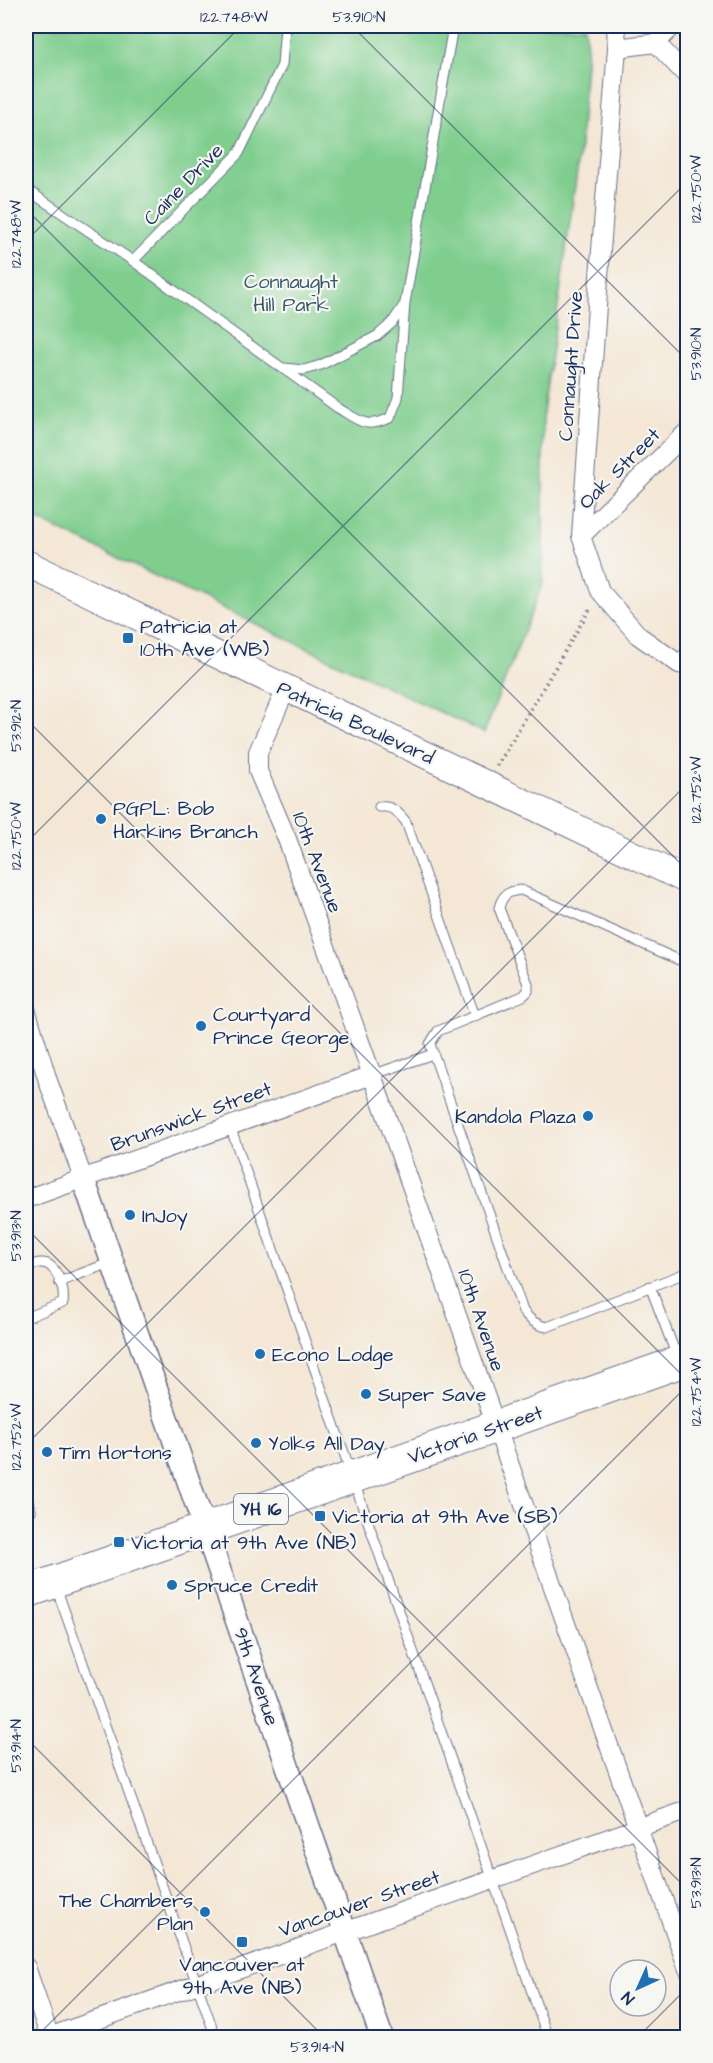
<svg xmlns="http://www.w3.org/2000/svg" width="713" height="2063" viewBox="0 0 713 2063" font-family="'Architects Daughter',sans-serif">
  <rect width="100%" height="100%" fill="#f6f6f2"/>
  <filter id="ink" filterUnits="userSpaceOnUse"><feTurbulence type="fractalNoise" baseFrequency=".0167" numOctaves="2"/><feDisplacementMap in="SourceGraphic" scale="12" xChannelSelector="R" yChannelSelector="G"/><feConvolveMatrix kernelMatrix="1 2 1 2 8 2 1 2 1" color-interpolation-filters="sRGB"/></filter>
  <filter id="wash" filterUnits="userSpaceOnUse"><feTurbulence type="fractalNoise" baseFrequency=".008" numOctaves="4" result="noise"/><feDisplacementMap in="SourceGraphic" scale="24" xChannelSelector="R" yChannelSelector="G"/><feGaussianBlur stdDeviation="1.35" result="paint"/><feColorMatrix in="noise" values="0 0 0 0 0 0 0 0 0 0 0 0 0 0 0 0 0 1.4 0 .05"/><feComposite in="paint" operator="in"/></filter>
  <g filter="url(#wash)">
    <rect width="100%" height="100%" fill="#f4e7d6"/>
    <!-- green -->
    <path fill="#7fce8e" stroke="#4d7e76" stroke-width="1.5" d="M26 26H585L587 49 579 157 543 413V583L484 733 26 514Z"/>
  </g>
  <g filter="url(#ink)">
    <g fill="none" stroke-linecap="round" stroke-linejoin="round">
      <!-- service casing -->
      <g stroke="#676f88" stroke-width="11">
        <path id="service" d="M26 189 133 261 338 408C360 421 365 429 390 418L398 398 405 303 453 26
          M133 261 239 153 282 65 285 26
          M284 368 304 370 321 365 377 336 392 323 404 305
          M675 662 688 650
          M379 807C392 805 398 812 406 822L475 1016
          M688 964 521 890C508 891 502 895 499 908L528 984V991L523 996 438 1031 430 1044 523 1311C530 1320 536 1325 547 1327L688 1272
          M372 1075 433 1054
          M230 1126 548 2038
          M26 1268C30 1267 35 1263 40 1263 57 1261 65 1290 63 1303L26 1318
          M59 1282 112 1262
          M650 1286 677 1357
          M26 1494 31 1511
          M56 1587 216 2038"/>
      </g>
      <!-- minor casing -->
      <g stroke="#676f88" stroke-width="20">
        <path id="minor" d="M616 26 617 48 600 263 581 536 600 591 639 636 679 664 688 666
          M656 43 688 77
          M656 43 673 26
          M617 48 656 43
          M581 536 688 431
          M286 689 258 752V771L287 839 372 1075 688 1969
          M26 1009 48 1081 83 1178
          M26 1199 372 1075
          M26 1967 50 2038
          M46 2038 688 1810"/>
      </g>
      <!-- tertiary casing -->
      <g stroke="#676f88" stroke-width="25">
        <path id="tertiary" d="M83 1178 382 2038"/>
      </g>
      <!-- secondary casing -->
      <g stroke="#676f88" stroke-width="28">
        <path id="secondary" d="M26 563 688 881"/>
      </g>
      <!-- trunk casing -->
      <g stroke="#676f88" stroke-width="34">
        <path id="trunk" d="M26 1592 688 1359"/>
      </g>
      <!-- path -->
      <path stroke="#676f88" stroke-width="4" stroke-dasharray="1.5 4.5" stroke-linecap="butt" d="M497 766 591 607"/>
      <!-- service -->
      <use href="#service" stroke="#fff" stroke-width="9"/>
      <!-- minor -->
      <use href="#minor" stroke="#fff" stroke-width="18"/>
      <!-- tertiary -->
      <use href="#tertiary" stroke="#fff" stroke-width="22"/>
      <!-- secondary -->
      <use href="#secondary" stroke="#fff" stroke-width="26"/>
      <!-- trunk -->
      <use href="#trunk" stroke="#fff" stroke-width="32"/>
    </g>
  </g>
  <!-- ticks -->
  <path fill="none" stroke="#1b2f5e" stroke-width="1.5" stroke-opacity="0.45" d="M352 26 688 361M26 209 688 871M26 241 241 26M26 719 688 1381M26 843 688 181M26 1228 688 1890M26 1445 688 783M26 1738 325 2038M35 2038 688 1385M637 2038 688 1987"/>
  <!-- markers -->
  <g fill="#1f6fb2" stroke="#f6f6f2" stroke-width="2">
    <rect x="122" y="632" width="12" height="12" rx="3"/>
    <circle cx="101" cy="819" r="6"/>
    <circle cx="201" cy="1026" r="6"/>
    <circle cx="588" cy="1116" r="6"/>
    <circle cx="130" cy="1215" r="6"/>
    <circle cx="260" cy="1354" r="6"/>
    <circle cx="366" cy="1394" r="6"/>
    <circle cx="256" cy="1443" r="6"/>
    <circle cx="47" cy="1452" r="6"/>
    <rect x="314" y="1510" width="12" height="12" rx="3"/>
    <rect x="113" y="1536" width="12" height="12" rx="3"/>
    <circle cx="172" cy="1585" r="6"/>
    <circle cx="205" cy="1912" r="6"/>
    <rect x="236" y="1936" width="12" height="12" rx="3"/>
  </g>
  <g text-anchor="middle" stroke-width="4.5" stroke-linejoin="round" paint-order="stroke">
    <!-- shield labels -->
    <rect fill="#f6f6f2" stroke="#5d6b8a" stroke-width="1.5" x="234" y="1494" width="54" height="30" rx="4.5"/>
    <g font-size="18" font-weight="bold" fill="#1b2f5e">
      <text x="261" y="1515">YH 16</text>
    </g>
    <!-- street labels -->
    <g font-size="20" fill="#1b2f5e" stroke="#f6f6f2">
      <text transform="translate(183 184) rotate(-46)" y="7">Caine Drive</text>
      <text transform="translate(570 366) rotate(-86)" y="7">Connaught Drive</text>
      <text transform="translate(619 468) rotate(-45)" y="7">Oak Street</text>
      <text transform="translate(356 722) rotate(25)" y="7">Patricia Boulevard</text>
      <text transform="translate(318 862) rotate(69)" y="7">10th Avenue</text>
      <text transform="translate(191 1116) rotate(-20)" y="7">Brunswick Street</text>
      <text transform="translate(482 1320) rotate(71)" y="7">10th Avenue</text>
      <text transform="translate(475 1434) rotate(-19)" y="7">Victoria Street</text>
      <text transform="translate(257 1676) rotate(71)" y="7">9th Avenue</text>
      <text transform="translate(359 1903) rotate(-19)" y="7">Vancouver Street</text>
    </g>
    <!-- park labels -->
    <g font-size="20" fill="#34576a" stroke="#f6f6f2">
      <text x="291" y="288">Connaught<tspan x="291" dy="23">Hill Park</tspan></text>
    </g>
    <!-- poi labels -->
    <g font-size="20" fill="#1b2f5e" stroke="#f6f6f2" text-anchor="start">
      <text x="140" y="633">Patricia at<tspan x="140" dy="23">10th Ave (WB)</tspan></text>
      <text x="113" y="815">PGPL: Bob<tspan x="113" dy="23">Harkins Branch</tspan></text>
      <text x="213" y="1021">Courtyard<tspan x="213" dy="23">Prince George</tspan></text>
      <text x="576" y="1123" text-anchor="end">Kandola Plaza</text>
      <text x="142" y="1222">InJoy</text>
      <text x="272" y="1361">Econo Lodge</text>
      <text x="378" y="1401">Super Save</text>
      <text x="268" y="1450">Yolks All Day</text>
      <text x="59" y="1459">Tim Hortons</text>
      <text x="332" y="1523">Victoria at 9th Ave (SB)</text>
      <text x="131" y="1549">Victoria at 9th Ave (NB)</text>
      <text x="184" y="1592">Spruce Credit</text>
      <text x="193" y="1907" text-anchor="end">The Chambers<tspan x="193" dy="23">Plan</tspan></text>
      <text x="242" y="1971" text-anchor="middle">Vancouver at<tspan x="242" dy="23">9th Ave (NB)</tspan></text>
    </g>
  </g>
  <!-- margin -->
  <rect width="713" height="2063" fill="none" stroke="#f6f6f2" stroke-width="66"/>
  <!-- north arrow -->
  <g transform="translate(638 1988) rotate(225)"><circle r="28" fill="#f6f6f2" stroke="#9ea6b7" stroke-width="1.5"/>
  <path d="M0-4.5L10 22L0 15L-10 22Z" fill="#1f6fb2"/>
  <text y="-9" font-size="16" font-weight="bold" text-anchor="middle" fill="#1b2f5e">N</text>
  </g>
  <rect x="33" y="33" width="647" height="1997" fill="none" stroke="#1b2f5e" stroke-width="2"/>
  <g font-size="15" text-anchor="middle" fill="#1b2f5e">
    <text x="234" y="22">122.748°W</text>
    <text x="359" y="22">53.910°N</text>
    <text transform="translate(696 189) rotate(-90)" y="5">122.750°W</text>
    <text transform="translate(16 234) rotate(-90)" y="5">122.748°W</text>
    <text transform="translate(696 354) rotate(-90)" y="5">53.910°N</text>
    <text transform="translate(16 726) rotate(-90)" y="5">53.912°N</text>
    <text transform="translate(696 790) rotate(-90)" y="5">122.752°W</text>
    <text transform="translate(16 836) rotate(-90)" y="5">122.750°W</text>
    <text transform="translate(16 1236) rotate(-90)" y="5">53.913°N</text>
    <text transform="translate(696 1392) rotate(-90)" y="5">122.754°W</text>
    <text transform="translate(16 1437) rotate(-90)" y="5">122.752°W</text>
    <text transform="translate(16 1746) rotate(-90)" y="5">53.914°N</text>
    <text transform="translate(696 1883) rotate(-90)" y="5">53.913°N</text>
    <text x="317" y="2052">53.914°N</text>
  </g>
</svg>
